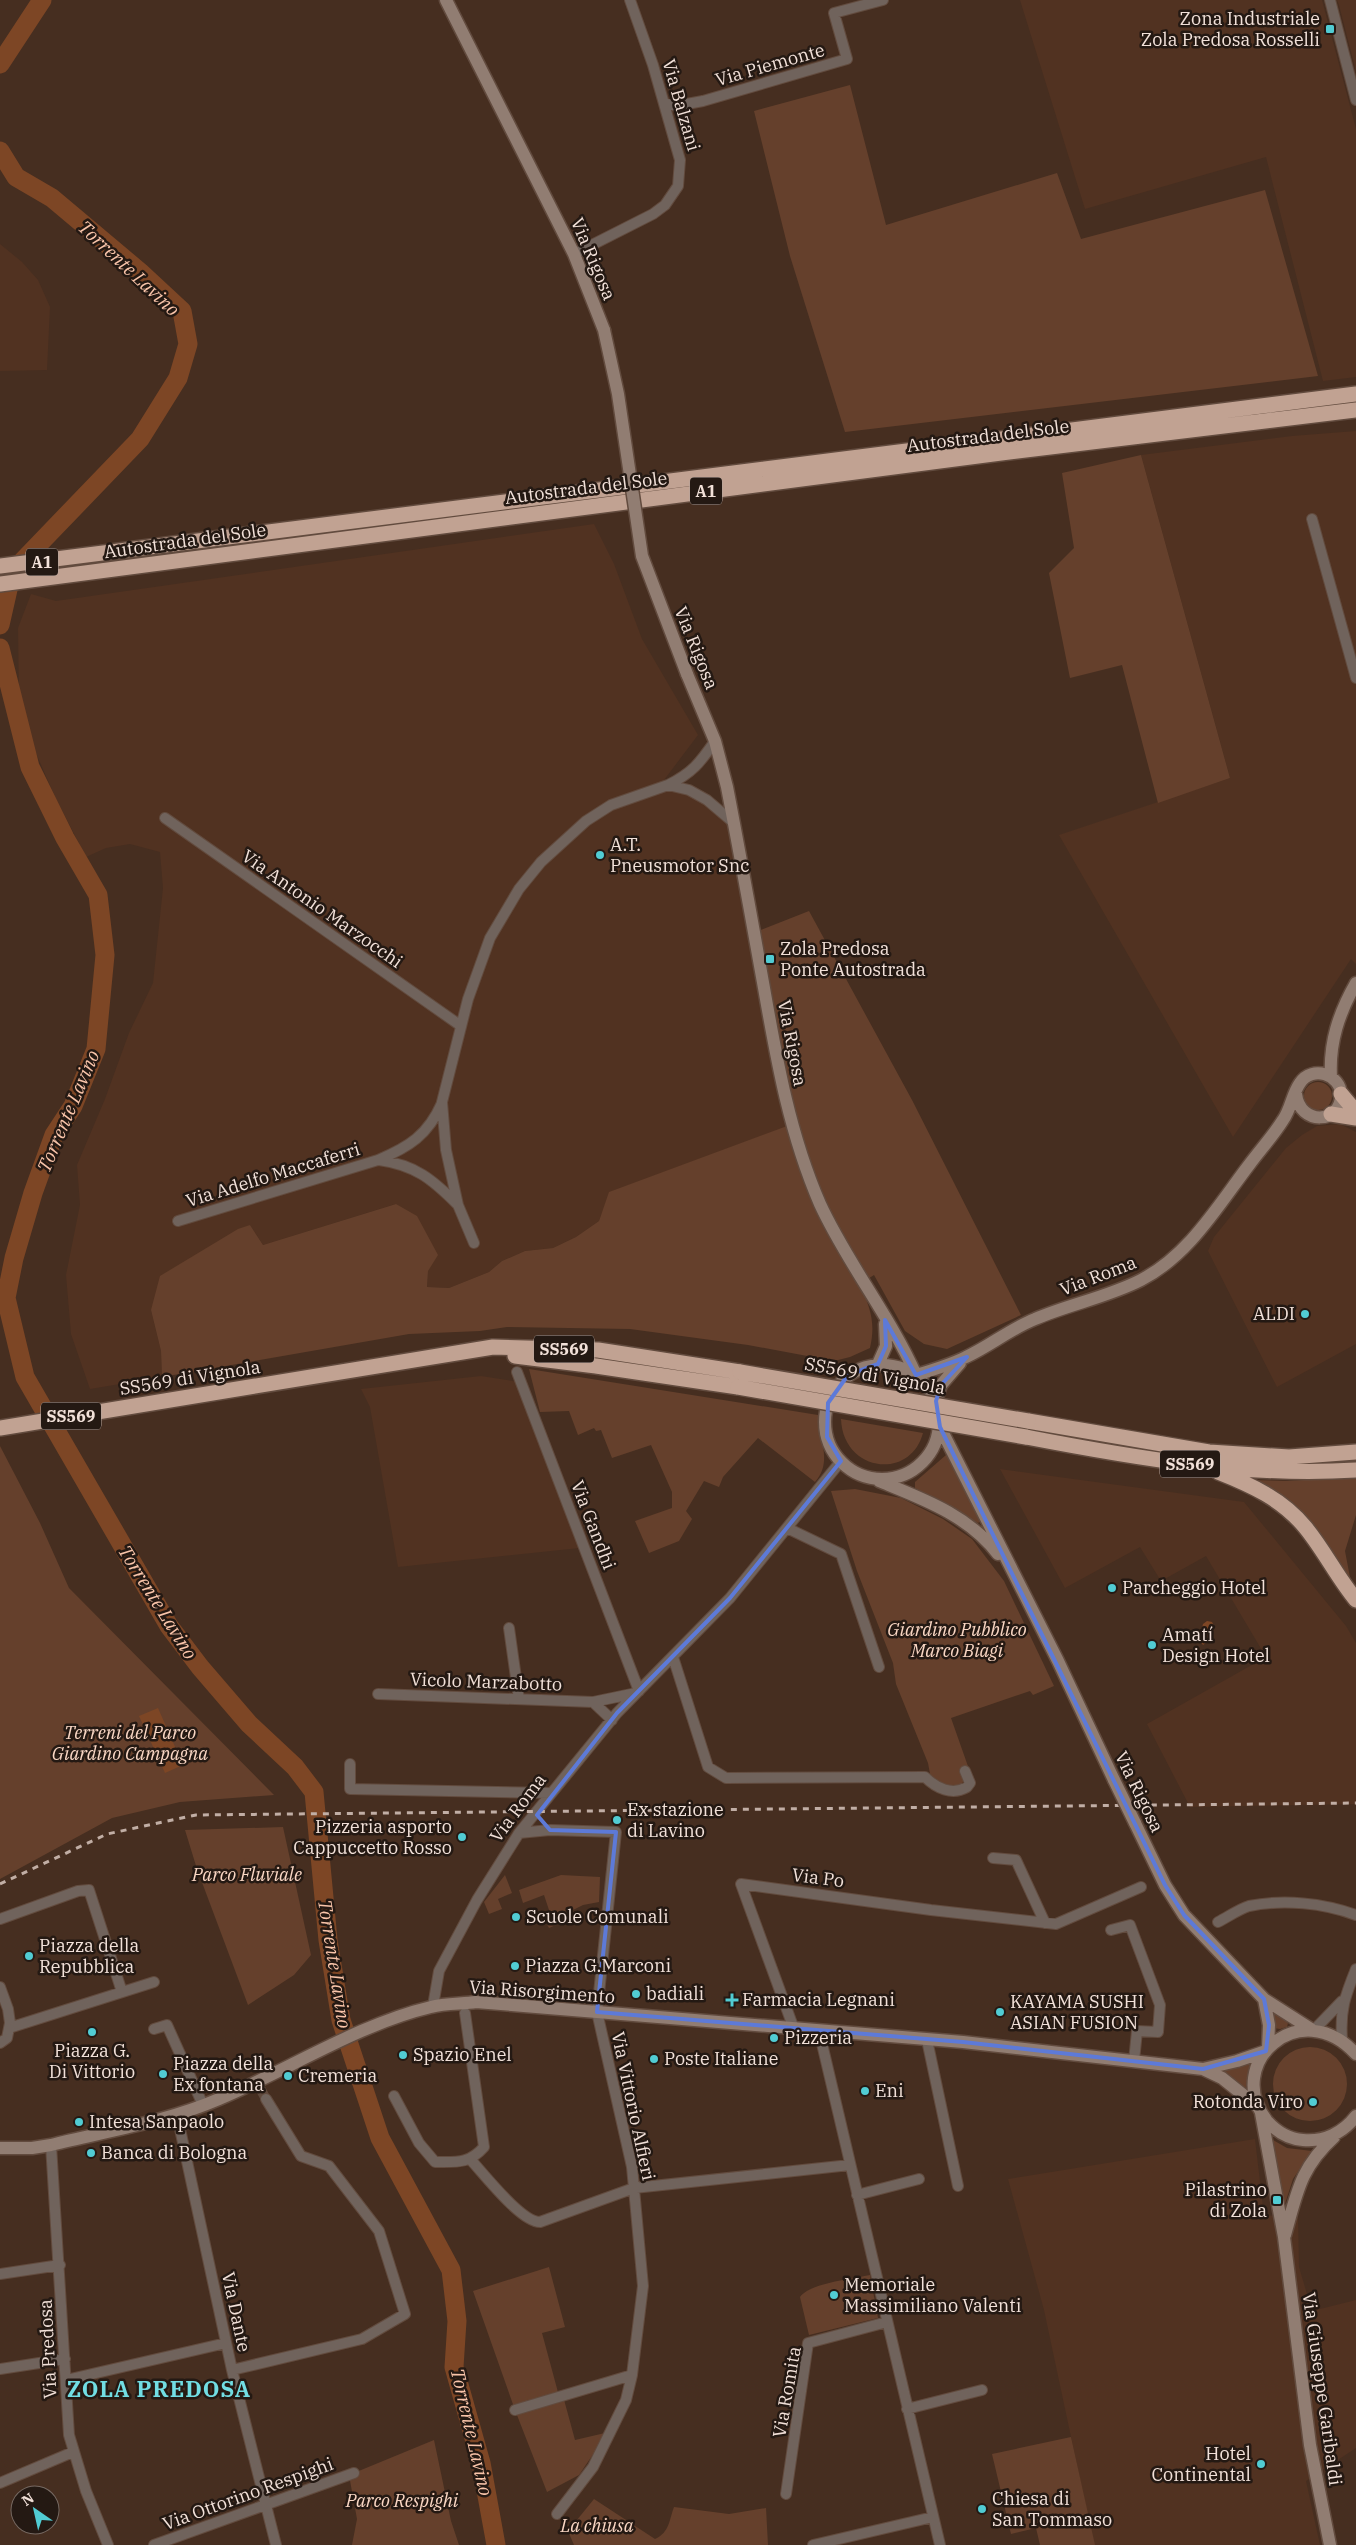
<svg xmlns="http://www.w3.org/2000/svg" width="1356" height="2545" viewBox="0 0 1356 2545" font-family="'IBM Plex Serif',serif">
  <rect width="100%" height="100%" fill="#462e20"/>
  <!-- built -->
  <path fill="#513221" d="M1020 0H1322L1356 129V377L1323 381 1266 157 1085 209Z
    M1337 0H1356V71L1339 5Z
    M0 244 22 262 38 280 50 307 47 370 0 371Z
    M1356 431V964L1351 959 1233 1137 1059 835 1230 778 1141 455 1292 436Z
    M594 524 614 564 642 639 698 735 661 784 702 797 735 818 788 1126 610 1192 599 1221 576 1237 553 1248 525 1251 502 1261 489 1272 449 1288 427 1287 428 1271 396 1204 263 1245 250 1225 151 1310 161 1351 162 1377 90 1389 71 1334 66 1275 80 1205 77 1165 105 1099 129 1033 153 983 163 888 160 852 130 844 106 848 86 857 55 797 29 737 19 697 18 628 31 594 56 601Z
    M1340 1124 1356 1132V1344L1277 1387 1208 1251 1214 1237 1286 1148 1302 1135 1317 1126Z
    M481 1376 519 1382 589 1547 398 1567 370 1407 361 1389Z
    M1000 1469 1244 1502 1346 1626 1356 1643V1804L1190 1807 1147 1724 1266 1657 1206 1556 1161 1581 1140 1547 1065 1588Z
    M1255 2139 1264 2216 1298 2214 1299 2267 1312 2311 1356 2300V2448L1306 2481 1320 2545H1094L1044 2310 1008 2179Z"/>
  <!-- green -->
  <path fill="#65402c" d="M850 85 886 225 1057 173 1081 239 1265 190 1318 376 845 432 790 256 754 111Z
    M1141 455 1230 778 1158 803 1122 665 1070 678 1049 573 1074 548 1062 473Z
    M809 911 912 1100 1021 1315 947 1349 924 1344 905 1331 874 1275 860 1284C870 1308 876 1322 870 1348L850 1357 834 1361 748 1345 630 1329 507 1327 480 1331 409 1334 162 1377 161 1351 151 1310 160 1276 238 1229 250 1225 263 1245 396 1204 417 1216 438 1255 428 1271 427 1287 449 1288 489 1272 502 1261 525 1251 553 1248 576 1237 599 1221 609 1192 787 1126 753 933Z
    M1304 1096a14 14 0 1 1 28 0a14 14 0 1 1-28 0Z
    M529 1369 818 1415C819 1439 833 1462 815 1482L758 1438 723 1477 719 1487 704 1481 686 1511 692 1519 679 1541 649 1553 635 1521 672 1508V1492L651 1445 612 1458 601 1430 596 1431 594 1428 578 1435 569 1411 540 1412Z
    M841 1419 923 1433C910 1481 843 1472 841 1419Z
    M0 1446 40 1523 69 1588 274 1795 180 1802 112 1818 0 1879Z
    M946 1455 949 1457 981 1521 978 1523 915 1488V1482Z
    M1356 1477V1515L1345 1551 1352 1588 1338 1565 1248 1480 1287 1481Z
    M855 1489 901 1498 943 1519 972 1539 1004 1581 1054 1686 1033 1695 1030 1691 951 1718 970 1772 961 1785H947L933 1782 931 1779 928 1763 896 1684 893 1663 857 1571 831 1491Z
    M283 1827 311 1955 294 1975 248 2005 197 1869 185 1830Z
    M505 1875 512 1893 498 1899 502 1909 489 1914 484 1902Z
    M561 1875 600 1877 599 1902 583 1905 573 1910 575 1917 549 1928 546 1922 552 1919 544 1895 523 1903 519 1890Z
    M1273 2011 1288 2023 1287 2027 1280 2029 1274 2028Z
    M1273 2084a37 37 0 1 1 74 0a37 37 0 1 1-74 0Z
    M1250 2063 1246 2088 1220 2071Z
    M1273 2140 1287 2148 1312 2151 1293 2179 1283 2210 1280 2207Z
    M549 2267 565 2327 542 2333 559 2396H563L575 2440 605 2433 598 2447 579 2475 547 2492 515 2410 473 2291Z
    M870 2275 878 2318 809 2335 800 2297C810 2283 852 2279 870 2275Z
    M1071 2437 1095 2545H1040L1036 2528 1011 2534 992 2454Z
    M434 2440 451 2521 459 2545H352L357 2519 349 2475Z
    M594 2499 655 2539C670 2532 669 2520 674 2507L729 2514 766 2508 768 2545H574L568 2531Z"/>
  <!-- water -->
  <path fill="#7d4625" d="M1207 1621 1212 1622 1214 1626 1209 1634V1641L1203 1645 1199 1639 1203 1624Z
    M158 1708 183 1765 165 1773 139 1716Z"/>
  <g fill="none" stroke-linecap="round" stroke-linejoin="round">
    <!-- river -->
    <path stroke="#7d4625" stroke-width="19" d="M0 64 42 0
      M0 151 16 177 52 198 140 272 182 311 188 344 178 378 140 439 12 572 0 625
      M0 648 30 767 65 838 98 895 105 955 96 1049 73 1106 54 1135 33 1193 14 1258 6 1298 25 1377 169 1626 200 1667 249 1724 295 1767 314 1792 328 1940 341 2020 380 2138 451 2270 457 2321 454 2367 481 2463 496 2545"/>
    <!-- street-tunnel -->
    <path stroke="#60493c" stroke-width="10" stroke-dasharray="10 5" stroke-linecap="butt" d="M260 2088 266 2099"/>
    <!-- street casing -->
    <g stroke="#624b3e" stroke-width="12">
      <path id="street" d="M1330 0 1356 100
        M664 103 676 106 703 101 847 59 834 13 883 0
        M574 254 653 214 665 205 678 186 680 160 653 65 630 0
        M1312 519 1356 678
        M668 785C692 773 700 763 715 741
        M165 818 461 1026
        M379 1160C415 1165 432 1179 457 1204
        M178 1221 378 1160C409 1147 428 1135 442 1103
        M474 1243 458 1205 446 1150 442 1102 468 999 490 938 519 889 541 862 586 821 611 805 668 785 689 790 707 800 734 823
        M517 1372 639 1691
        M787 1528 841 1554 879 1667
        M509 1628 519 1699
        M673 1657 708 1767 726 1778 925 1777C936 1788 952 1796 967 1787L970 1783 965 1771
        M378 1694 593 1702
        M612 1720 593 1702 636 1693
        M350 1764V1789L552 1793
        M519 1833 550 1830 616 1832 597 2012 632 2167 643 2286 632 2375 626 2400 593 2467 557 2514
        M993 1858 1016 1860 1045 1923
        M0 1919 78 1891 89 1890 122 1992
        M1218 1922C1228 1917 1239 1909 1249 1906 1284 1899 1323 1903 1356 1915
        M1111 1930 1130 1925 1160 2005 1158 2032 1137 2031 1134 2061
        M0 1987 8 2009 10 2023 7 2038 0 2043
        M433 2006 439 1971 477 1900 519 1833 617 1713 730 1598 841 1461
        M9 2028 154 1982
        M154 2029 167 2025 203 2105
        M794 2029 741 1884 931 1910 1056 1924 1141 1887
        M1314 2030 1342 2001
        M819 2031 940 2545
        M1342 2039C1340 2010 1345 1996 1356 1969
        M927 2040 958 2186
        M394 2096 419 2143 435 2162C457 2162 469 2164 484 2147L465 2013
        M177 2115 232 2370 276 2545
        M51 2145 69 2435 86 2491 108 2545
        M470 2159C484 2174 521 2222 540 2222L634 2188 850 2165
        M857 2195 919 2179
        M0 2274 60 2265
        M0 2369 65 2359
        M232 2370 362 2339 405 2314 379 2231 329 2166 301 2156 266 2099
        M66 2380 226 2343
        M907 2409 982 2390
        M515 2410 632 2375
        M0 2483 73 2452
        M786 2494 808 2343 887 2322
        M154 2545 354 2473
        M813 2545 933 2517"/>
    </g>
    <!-- secondary casing -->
    <g stroke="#624b3e" stroke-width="15">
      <path id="secondary" d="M446 0 574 254 604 330
        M687 674 715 741 727 787C740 854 752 921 764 988 777 1062 790 1135 820 1204 847 1263 890 1316 916 1375
        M1331 1077C1329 1042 1339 1013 1356 983
        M878 1364 886 1346 885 1324
        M825 1422a57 57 0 1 1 114 0a57 57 0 1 1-114 0Z
        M916 1375C933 1370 950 1365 966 1357 990 1346 1010 1329 1035 1319 1070 1304 1108 1297 1141 1280 1189 1255 1217 1207 1249 1165 1260 1150 1273 1136 1283 1120 1291 1109 1292 1094 1300 1083 1312 1065 1341 1074 1341 1095 1341 1124 1300 1126 1296 1094
        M936 1401 941 1385 960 1363
        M940 1427 1058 1661 1114 1780
        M879 1481C923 1499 968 1515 998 1554
        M1135 1823 1165 1885 1184 1915 1264 1999 1311 2029
        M1264 1999 1269 2025 1268 2048
        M1356 2054C1300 1993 1222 2064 1267 2121 1276 2131 1289 2139 1303 2140 1324 2142 1343 2133 1356 2116
        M1203 2069 1237 2061 1266 2051
        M1261 2113 1284 2237 1310 2445 1330 2545
        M0 2148H32L51 2145C107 2131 166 2122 219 2099 288 2070 359 2024 431 2007 445 2003 462 2004 476 2002L963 2042 1203 2069 1222 2078 1257 2106
        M1285 2235C1297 2193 1300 2168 1334 2137"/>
    </g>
    <!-- highway casing -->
    <g stroke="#624b3e" stroke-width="18">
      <path id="highway" d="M0 566 1356 394
        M0 584 1001 453 1356 410
        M1341 1094 1356 1112
        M1331 1114 1356 1118
        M515 1356 596 1366 738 1387
        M1028 1421 1209 1452 1289 1457 1356 1452
        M0 1428 493 1347 598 1350 740 1372
        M1026 1437C1135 1458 1244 1477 1356 1470
        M1218 1472C1251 1485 1282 1499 1305 1527 1324 1550 1337 1577 1356 1600"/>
    </g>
    <!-- street -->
    <use href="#street" stroke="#70635c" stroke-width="10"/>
    <!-- secondary -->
    <use href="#secondary" stroke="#917d72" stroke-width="12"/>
    <!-- highway -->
    <use href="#highway" stroke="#c1a292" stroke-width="15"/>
    <!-- rail -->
    <path stroke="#c1aea5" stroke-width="3" stroke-dasharray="6 6" stroke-linecap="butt" d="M0 1884 107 1834 196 1815 1356 1803"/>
    <!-- secondary-bridge casing -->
    <g stroke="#624b3e" stroke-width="15" stroke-linecap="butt">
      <path id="secondary-bridge" d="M604 330 618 394 642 556 687 674
        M1114 1780 1135 1823"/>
    </g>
    <!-- highway-bridge casing -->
    <g stroke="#624b3e" stroke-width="18" stroke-linecap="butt">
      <path id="highway-bridge" d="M740 1372 1028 1421
        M738 1387 1026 1437"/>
    </g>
    <!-- secondary-bridge -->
    <use href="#secondary-bridge" stroke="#917d72" stroke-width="12"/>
    <!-- highway-bridge -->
    <use href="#highway-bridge" stroke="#c1a292" stroke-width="15"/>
  </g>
  <!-- marked area -->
  <path fill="none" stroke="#5d7ad8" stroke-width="4" stroke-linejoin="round" d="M885 1320 916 1375 967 1357 941 1385 936 1401 940 1427 1165 1885 1184 1915 1264 1999 1269 2025 1266 2051 1203 2069 963 2042 597 2012 616 1832 550 1830 537 1815 617 1713 730 1598 841 1461 827 1437 828 1403 848 1375 878 1364 886 1346Z"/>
  <!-- markers -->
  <g fill="#51ccd3" stroke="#241913" stroke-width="2">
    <rect x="1325" y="24" width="10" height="10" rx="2.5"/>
    <circle cx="600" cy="855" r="5"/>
    <rect x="765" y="954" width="10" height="10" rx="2.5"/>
    <circle cx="1305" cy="1314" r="5"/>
    <circle cx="1112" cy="1588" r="5"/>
    <circle cx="1152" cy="1645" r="5"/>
    <circle cx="617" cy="1820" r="5"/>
    <circle cx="462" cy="1837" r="5"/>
    <circle cx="516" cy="1917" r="5"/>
    <circle cx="29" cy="1956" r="5"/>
    <circle cx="515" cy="1966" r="5"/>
    <circle cx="636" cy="1994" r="5"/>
    <path d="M729.5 1992.5h5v5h5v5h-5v5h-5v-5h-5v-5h5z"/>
    <circle cx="1000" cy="2012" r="5"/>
    <circle cx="92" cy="2032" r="5"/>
    <circle cx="774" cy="2038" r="5"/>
    <circle cx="403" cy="2055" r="5"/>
    <circle cx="654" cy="2059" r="5"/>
    <circle cx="163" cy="2074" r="5"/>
    <circle cx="288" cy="2076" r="5"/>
    <circle cx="865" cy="2091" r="5"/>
    <circle cx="1313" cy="2102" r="5"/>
    <circle cx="79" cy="2122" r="5"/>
    <circle cx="91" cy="2153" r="5"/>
    <rect x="1272" y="2195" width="10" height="10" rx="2.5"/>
    <circle cx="834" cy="2295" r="5"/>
    <circle cx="1261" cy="2464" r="5"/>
    <circle cx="982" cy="2509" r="5"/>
  </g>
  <g text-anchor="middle" stroke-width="5" stroke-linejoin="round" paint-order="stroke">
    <!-- shield labels -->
    <g fill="#241913" stroke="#b4a59e" stroke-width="1">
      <rect x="690" y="477.5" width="32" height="27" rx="4"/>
      <rect x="26" y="548.5" width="32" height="27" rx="4"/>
      <rect x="534" y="1335.5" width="60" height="27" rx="4"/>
      <rect x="41" y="1402.5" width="60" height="27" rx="4"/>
      <rect x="1160" y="1450.5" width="60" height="27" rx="4"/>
    </g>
    <g font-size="16" font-weight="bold" fill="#f2e1d9">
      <text x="706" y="497">A1</text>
      <text x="42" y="568">A1</text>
      <text x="564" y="1355">SS569</text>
      <text x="71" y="1422">SS569</text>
      <text x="1190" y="1470">SS569</text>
    </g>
    <!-- poi labels -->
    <g font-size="18" fill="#f2e1d9" stroke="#241913" text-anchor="start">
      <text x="1320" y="25" text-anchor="end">Zona Industriale<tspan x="1320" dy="21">Zola Predosa Rosselli</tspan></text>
      <text x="610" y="851">A.T.<tspan x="610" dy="21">Pneusmotor Snc</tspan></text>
      <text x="780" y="955">Zola Predosa<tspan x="780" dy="21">Ponte Autostrada</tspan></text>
      <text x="1295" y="1320" text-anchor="end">ALDI</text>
      <text x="1122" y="1594">Parcheggio Hotel</text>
      <text x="1162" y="1641">Amatí<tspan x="1162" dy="21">Design Hotel</tspan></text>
      <text x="627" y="1816">Ex stazione<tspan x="627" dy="21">di Lavino</tspan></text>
      <text x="452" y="1833" text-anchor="end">Pizzeria asporto<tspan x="452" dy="21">Cappuccetto Rosso</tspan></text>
      <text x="526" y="1923">Scuole Comunali</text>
      <text x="39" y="1952">Piazza della<tspan x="39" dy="21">Repubblica</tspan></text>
      <text x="525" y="1972">Piazza G.Marconi</text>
      <text x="646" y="2000">badiali</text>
      <text x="742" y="2006">Farmacia Legnani</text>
      <text x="1010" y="2008">KAYAMA SUSHI<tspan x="1010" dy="21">ASIAN FUSION</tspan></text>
      <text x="784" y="2044">Pizzeria</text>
      <text x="92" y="2057" text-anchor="middle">Piazza G.<tspan x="92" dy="21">Di Vittorio</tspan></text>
      <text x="413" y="2061">Spazio Enel</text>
      <text x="664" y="2065">Poste Italiane</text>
      <text x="173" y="2070">Piazza della<tspan x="173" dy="21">Ex fontana</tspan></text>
      <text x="298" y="2082">Cremeria</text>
      <text x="875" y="2097">Eni</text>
      <text x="1303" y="2108" text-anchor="end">Rotonda Viro</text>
      <text x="89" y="2128">Intesa Sanpaolo</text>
      <text x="101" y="2159">Banca di Bologna</text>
      <text x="1267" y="2196" text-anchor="end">Pilastrino<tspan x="1267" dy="21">di Zola</tspan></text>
      <text x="844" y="2291">Memoriale<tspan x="844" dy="21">Massimiliano Valenti</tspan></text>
      <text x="1251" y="2460" text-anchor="end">Hotel<tspan x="1251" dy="21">Continental</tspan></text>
      <text x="992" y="2505">Chiesa di<tspan x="992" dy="21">San Tommaso</tspan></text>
    </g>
    <!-- street labels -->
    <g font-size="18" fill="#f2e1d9" stroke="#241913">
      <text transform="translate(770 65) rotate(-16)" y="6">Via Piemonte</text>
      <text transform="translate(681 105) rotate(74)" y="6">Via Balzani</text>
      <text transform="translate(593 259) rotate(67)" y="6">Via Rigosa</text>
      <text transform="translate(988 436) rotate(-7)" y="6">Autostrada del Sole</text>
      <text transform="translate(586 488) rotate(-7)" y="6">Autostrada del Sole</text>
      <text transform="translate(185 541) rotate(-8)" y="6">Autostrada del Sole</text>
      <text transform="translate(696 648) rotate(68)" y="6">Via Rigosa</text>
      <text transform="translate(322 909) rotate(35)" y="6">Via Antonio Marzocchi</text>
      <text transform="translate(792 1043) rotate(79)" y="6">Via Rigosa</text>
      <text transform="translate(273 1175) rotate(-17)" y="6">Via Adelfo Maccaferri</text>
      <text transform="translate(1098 1276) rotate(-21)" y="6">Via Roma</text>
      <text transform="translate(875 1376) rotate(10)" y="6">SS569 di Vignola</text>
      <text transform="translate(190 1378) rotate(-9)" y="6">SS569 di Vignola</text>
      <text transform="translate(593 1525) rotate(69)" y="6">Via Gandhi</text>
      <text transform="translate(486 1682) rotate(2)" y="6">Vicolo Marzabotto</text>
      <text transform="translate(1139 1792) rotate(64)" y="6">Via Rigosa</text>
      <text transform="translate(518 1808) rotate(-53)" y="6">Via Roma</text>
      <text transform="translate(818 1878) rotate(7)" y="6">Via Po</text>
      <text transform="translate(542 1992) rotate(4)" y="6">Via Risorgimento</text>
      <text transform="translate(633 2106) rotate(78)" y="6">Via Vittorio Alfieri</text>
      <text transform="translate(236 2312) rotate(78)" y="6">Via Dante</text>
      <text transform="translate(48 2349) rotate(-93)" y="6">Via Predosa</text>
      <text transform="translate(1322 2389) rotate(82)" y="6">Via Giuseppe Garibaldi</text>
      <text transform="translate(787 2392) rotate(-80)" y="6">Via Romita</text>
      <text transform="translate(248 2494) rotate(-20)" y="6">Via Ottorino Respighi</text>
    </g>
    <!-- park labels -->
    <g font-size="18" font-style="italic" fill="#fad7c4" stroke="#241913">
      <text x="957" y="1636">Giardino Pubblico<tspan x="957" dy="21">Marco Biagi</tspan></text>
      <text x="130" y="1739">Terreni del Parco<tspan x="130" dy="21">Giardino Campagna</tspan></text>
      <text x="247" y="1881">Parco Fluviale</text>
      <text x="402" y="2507">Parco Respighi</text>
      <text x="597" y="2532">La chiusa</text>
    </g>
    <!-- water labels -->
    <g font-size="19" font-style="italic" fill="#f9c4a9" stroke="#241913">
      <text transform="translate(129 268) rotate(43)" y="7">Torrente Lavino</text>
      <text transform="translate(68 1111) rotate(-67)" y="7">Torrente Lavino</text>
      <text transform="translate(158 1602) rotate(58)" y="7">Torrente Lavino</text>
      <text transform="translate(335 1964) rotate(81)" y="7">Torrente Lavino</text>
      <text transform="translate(472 2432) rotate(77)" y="7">Torrente Lavino</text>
    </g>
    <!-- district labels -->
    <g font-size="22" font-weight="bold" letter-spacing="1" fill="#71dde3" stroke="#241913">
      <text x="159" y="2397">ZOLA PREDOSA</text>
    </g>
  </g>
  <!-- north arrow -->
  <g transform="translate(35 2510) rotate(326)"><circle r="24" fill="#241913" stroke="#766962"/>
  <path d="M0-4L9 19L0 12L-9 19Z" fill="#51ccd3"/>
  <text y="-8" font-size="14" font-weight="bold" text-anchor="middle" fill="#f2e1d9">N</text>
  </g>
</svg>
